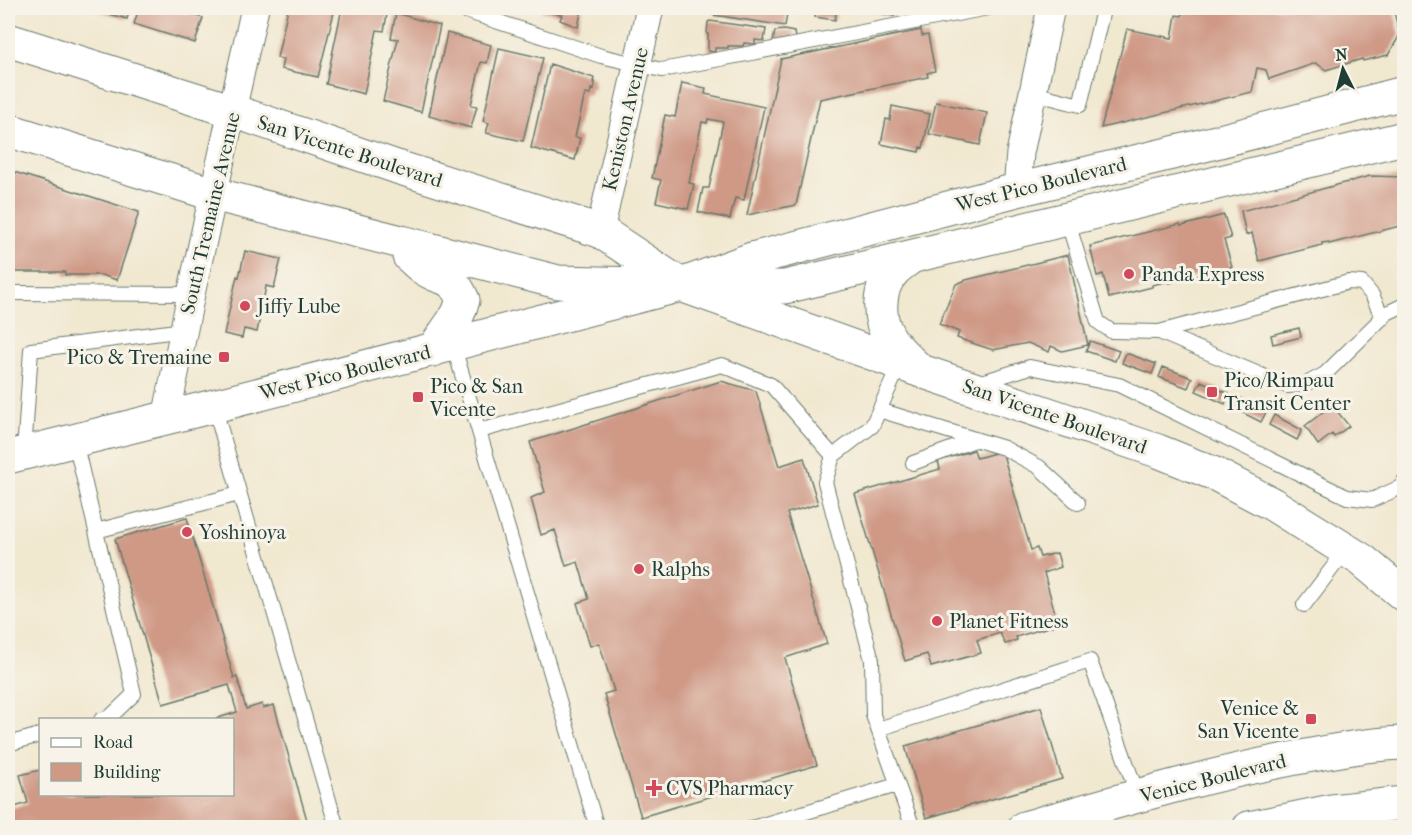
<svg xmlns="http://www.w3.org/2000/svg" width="1412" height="835" viewBox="0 0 1412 835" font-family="'IM FELL French Canon',serif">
  <rect width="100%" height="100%" fill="#f7f3e8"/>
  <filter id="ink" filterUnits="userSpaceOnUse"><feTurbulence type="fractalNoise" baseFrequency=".0167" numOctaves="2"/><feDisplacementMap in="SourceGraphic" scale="12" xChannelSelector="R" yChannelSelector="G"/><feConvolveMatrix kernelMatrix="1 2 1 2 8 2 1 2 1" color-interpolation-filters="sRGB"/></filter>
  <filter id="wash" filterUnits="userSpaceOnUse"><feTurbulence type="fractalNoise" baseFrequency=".008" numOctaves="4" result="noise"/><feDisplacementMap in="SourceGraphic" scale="24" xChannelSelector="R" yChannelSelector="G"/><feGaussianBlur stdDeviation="1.35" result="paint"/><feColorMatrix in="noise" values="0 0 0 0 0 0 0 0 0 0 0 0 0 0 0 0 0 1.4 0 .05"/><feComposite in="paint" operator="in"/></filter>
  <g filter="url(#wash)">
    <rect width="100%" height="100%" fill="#f1e8d0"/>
    <g id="blocks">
      <!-- building -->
      <path fill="#cf9986" d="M87 8H130L127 19Z
        M139 8H182L180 11 203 18 195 43 134 24Z
        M288 8H335L318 77 281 69 283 59 277 58Z
        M342 8H382L388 9 384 31 377 30 364 94 326 84Z
        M542 8H582L578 27 560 20 562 15 541 11Z
        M715 8H788L785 26 714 15Z
        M816 8H837L835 20 815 17Z
        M856 8H896L894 16Z
        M1183 8H1393L1400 35 1388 55 1363 61 1362 59 1326 70 1316 63 1269 79 1266 70 1257 68 1252 92 1101 128 1127 29 1172 38 1176 15 1182 16Z
        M396 13 440 26 421 112 383 101 398 39 391 38Z
        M710 21 766 29 764 41 755 40V44L744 43 743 46H728V48H715V52L708 51V34H707L708 22Z
        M784 30 794 32 795 38 773 42 775 31Z
        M921 30 922 36 928 35 935 71 927 73 928 77 820 99 796 205 747 215 781 59Z
        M447 33 491 45 487 63 481 62 471 105 477 106 471 128 429 116Z
        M499 48 543 58 523 141 486 133 489 123 483 121Z
        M550 64 594 78 593 82H595L594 90 591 89 590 95 585 94 575 137 580 138 575 160 531 148Z
        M682 83 706 88 705 94 764 107 744 200 735 198 730 219 698 212 703 188H709L723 122 708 119 707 123 702 122 689 183 694 184 688 209 656 202 661 180 652 178 665 115 675 117Z
        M936 102 987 113 980 145 929 134Z
        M892 106 930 114 923 148 920 147 919 152 881 144 886 119 890 120Z
        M8 170 139 212 117 280 101 275H65V272H8Z
        M1370 176 1404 177V225L1329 244V242L1322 243V245L1259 261 1252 233 1246 235 1241 211Z
        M1224 215 1231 238 1224 240 1232 267 1169 283V281L1152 285V287L1109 298 1103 274 1097 276 1090 246 1180 224 1181 226Z
        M245 251 281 259 274 288 266 286 257 332 244 329 242 338 224 334 237 276 239 277Z
        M1068 255 1088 345 1062 351 1051 346 1049 352 1028 343 993 350 957 338 959 332 939 324 956 284 966 280Z
        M8 299H15L8 330Z
        M1299 328 1301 337 1273 344 1271 335Z
        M1090 341 1119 351 1115 361 1086 351Z
        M1126 353 1156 364 1152 374 1122 363Z
        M1163 367 1192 378 1188 388 1159 377Z
        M721 381 756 391 779 466 804 458 818 504 787 513 827 644 785 658 817 765 641 817 604 694 614 691 599 643 590 646 577 603 589 599 578 562 566 566 555 530 541 535 531 498 545 492 530 442Z
        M1201 381 1229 394 1225 404 1196 391Z
        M1238 397 1266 412 1261 422 1233 408Z
        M1332 405 1349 426 1334 437 1332 434 1318 445 1305 426Z
        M1274 415 1302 430 1297 440 1269 425Z
        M974 450 977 458 1002 451 1031 550 1037 548 1040 557 1057 553 1061 567 1044 573 1058 624 1016 637 1017 640 1009 643 1005 644 1000 633 977 640 981 653 931 667 927 654 905 661 855 494 940 469 938 461Z
        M187 518 234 678 237 677 246 709 262 704 263 708 274 705 309 827 8 828V809L28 803 20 775 40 770V794H232V720L215 719 237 712 229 685 163 704 115 539Z
        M1041 707 1062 779 926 818 905 746Z"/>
    </g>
  </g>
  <g filter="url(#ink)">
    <use href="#blocks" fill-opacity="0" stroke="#68796b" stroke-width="1.5"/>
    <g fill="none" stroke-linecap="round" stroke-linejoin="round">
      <!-- service casing -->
      <g stroke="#68796b" stroke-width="16">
        <path id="service" d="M457 8 601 56 662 70 988 8
          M1033 93 1080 105 1102 14
          M1067 219 1098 322 1111 331 1159 332 1349 282 1362 283 1372 295 1383 318
          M8 293 191 294
          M1159 332 1287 386 1304 385 1325 374 1387 313 1404 305
          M453 344 597 828
          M900 364 872 426 833 456 825 482 872 660 873 715 913 828
          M979 383 1030 367 1119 385 1347 497 1372 500 1401 487 1404 481
          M214 406 337 828
          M879 410 1004 448 1039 467 1078 503
          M479 431 722 365 771 385 833 456
          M75 441 134 694 110 717 101 720
          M24 453 31 350 184 330
          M913 463 975 440
          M96 531 239 494
          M1304 605 1346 550
          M878 729 1090 661 1138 796
          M8 744 40 735
          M752 828 897 785"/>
      </g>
      <!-- minor casing -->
      <g stroke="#68796b" stroke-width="29">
        <path id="minor" d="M1017 190 1020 153 1051 8
          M600 231 650 8
          M166 418 191 294 255 8"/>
      </g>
      <!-- secondary casing -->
      <g stroke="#68796b" stroke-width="35">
        <path id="secondary" d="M698 286 785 287 1404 138
          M8 457 214 406 681 285 752 259 1017 190 1189 149 1404 93"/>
      </g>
      <!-- primary casing -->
      <g stroke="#68796b" stroke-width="35">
        <path id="primary" d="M8 40 233 111 397 167 600 231 681 285 921 371 1158 451 1215 474 1272 504 1362 560 1404 595
          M8 130 213 194 558 282 681 285
          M409 256C414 260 418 265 423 268 443 282 451 272 463 300L458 314 433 350
          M911 257C905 262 898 266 893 272 878 288 877 318 889 337 896 349 907 358 917 368
          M1024 828C1113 803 1201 776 1291 759 1328 752 1366 744 1404 743
          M1249 828 1332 811 1404 803"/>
      </g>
      <!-- service -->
      <use href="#service" stroke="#fff" stroke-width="14"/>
      <!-- minor -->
      <use href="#minor" stroke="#fff" stroke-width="27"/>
      <!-- secondary -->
      <use href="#secondary" stroke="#fff" stroke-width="33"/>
      <!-- primary -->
      <use href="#primary" stroke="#fff" stroke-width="33"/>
    </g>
  </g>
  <!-- markers -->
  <g fill="#d1495b" stroke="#f7f3e8" stroke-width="2">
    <circle cx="1129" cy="274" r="6"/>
    <circle cx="245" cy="306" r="6"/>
    <rect x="218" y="351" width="12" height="12" rx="3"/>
    <rect x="1206" y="386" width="12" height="12" rx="3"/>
    <rect x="412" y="391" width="12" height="12" rx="3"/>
    <circle cx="187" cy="532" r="6"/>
    <circle cx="639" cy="569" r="6"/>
    <circle cx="937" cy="621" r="6"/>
    <rect x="1305" y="713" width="12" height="12" rx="3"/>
    <path d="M651 779h6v6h6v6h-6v6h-6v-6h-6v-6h6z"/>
  </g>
  <g text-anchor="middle" stroke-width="6" stroke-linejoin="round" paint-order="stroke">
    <!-- street labels -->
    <g font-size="20" fill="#1f3d34" stroke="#f7f3e8">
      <text transform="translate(625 119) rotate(-77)" y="7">Keniston Avenue</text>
      <text transform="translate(350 151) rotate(18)" y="7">San Vicente Boulevard</text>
      <text transform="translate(1041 184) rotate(-14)" y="7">West Pico Boulevard</text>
      <text transform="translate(210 213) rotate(-77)" y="7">South Tremaine Avenue</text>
      <text transform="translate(345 372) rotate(-14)" y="7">West Pico Boulevard</text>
      <text transform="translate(1055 416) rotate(19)" y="7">San Vicente Boulevard</text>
      <text transform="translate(1213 778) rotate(-14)" y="7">Venice Boulevard</text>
    </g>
    <!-- poi labels -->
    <g font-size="20" fill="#1f3d34" stroke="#f7f3e8" text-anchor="start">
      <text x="1141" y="281">Panda Express</text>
      <text x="257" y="313">Jiffy Lube</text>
      <text x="212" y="364" text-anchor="end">Pico &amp; Tremaine</text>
      <text x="1224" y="387">Pico/Rimpau<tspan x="1224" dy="23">Transit Center</tspan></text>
      <text x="430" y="393">Pico &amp; San<tspan x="430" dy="23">Vicente</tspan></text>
      <text x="199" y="539">Yoshinoya</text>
      <text x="651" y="576">Ralphs</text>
      <text x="949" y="628">Planet Fitness</text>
      <text x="1299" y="715" text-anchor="end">Venice &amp;<tspan x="1299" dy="23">San Vicente</tspan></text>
      <text x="666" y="795">CVS Pharmacy</text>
    </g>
  </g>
  <!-- margin -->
  <rect width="1412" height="835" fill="none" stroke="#f7f3e8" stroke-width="30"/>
  <!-- legend -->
  <rect x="39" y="718" width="195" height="78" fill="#f7f3e8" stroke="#a1aaa0" stroke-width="1.5"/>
  <rect x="51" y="738" width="30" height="9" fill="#ffffff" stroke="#a1aaa0" stroke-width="1.5"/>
  <text x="93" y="748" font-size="18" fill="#1f3d34">Road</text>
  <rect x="51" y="763" width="30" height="18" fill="#cf9986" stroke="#a1aaa0" stroke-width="1.5"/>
  <text x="93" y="778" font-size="18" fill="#1f3d34">Building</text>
  <!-- north arrow -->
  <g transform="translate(1343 69) rotate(354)" stroke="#f7f3e8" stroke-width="4.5" paint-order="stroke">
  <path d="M0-4.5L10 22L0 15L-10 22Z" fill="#1f3d34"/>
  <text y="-9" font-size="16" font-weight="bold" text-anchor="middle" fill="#1f3d34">N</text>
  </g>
</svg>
